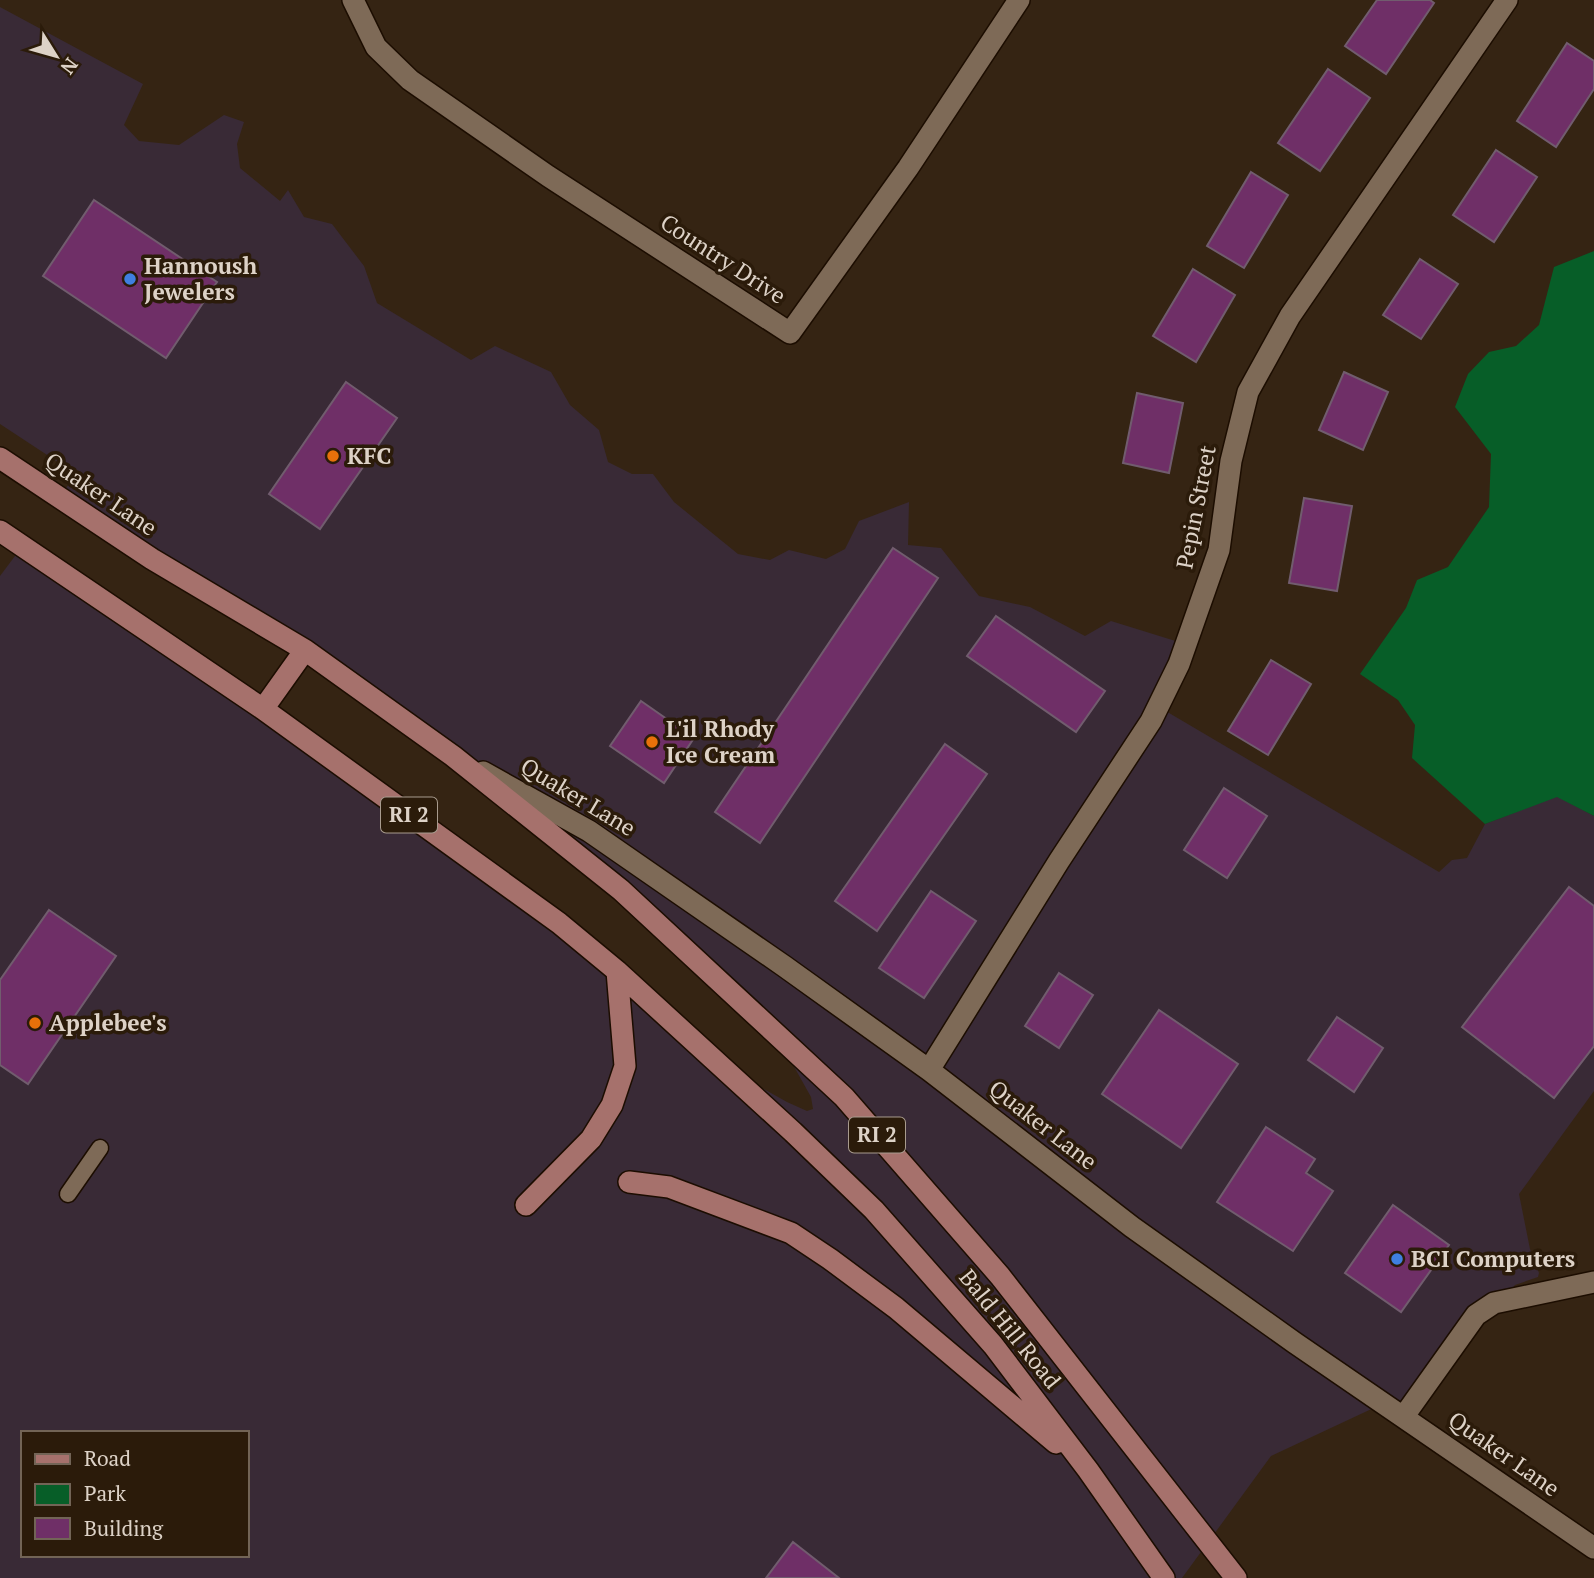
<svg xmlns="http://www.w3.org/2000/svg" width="1594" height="1578" viewBox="0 0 1594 1578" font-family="'PT Serif',serif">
  <rect width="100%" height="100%" fill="#352413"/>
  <!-- commercial -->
  <path fill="#392a36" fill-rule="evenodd" d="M0 7 143 84 124 125 139 141 179 145 224 115 244 122 237 144 240 168 280 201 288 190 304 217 332 224 364 266 377 303 471 360 495 346 551 372 570 405 599 430 608 462 632 474H653L674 502 738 554 770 560 789 550 826 559 845 549 859 521 909 502 908 545 941 548 979 596 1030 607 1085 636 1111 621 1182 643 1164 710 1439 872 1452 860 1467 858 1485 824 1557 796 1594 816V1091L1519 1194 1530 1249 1539 1273 1538 1277 1515 1285 1414 1409 1380 1405 1271 1456 1182 1578H0V576L21 548 475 866 748 1080 787 1102 807 1111 813 1109 811 1097 773 1029 717 978 492 798 441 761 398 720 59 498 76 474 0 424ZM23 1433H247V1555H23Z"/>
  <!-- green -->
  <path fill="#075e28" d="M1594 251V816L1557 797 1485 824 1412 758 1415 725 1398 700 1360 674 1406 608 1417 580 1448 567 1489 507 1491 454 1455 407 1468 374 1489 352 1516 346 1539 325 1554 267Z"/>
  <!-- building -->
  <path fill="#6f2f67" stroke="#715c6e" stroke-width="2" d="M1377 0H1430L1434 3 1386 74 1345 46Z
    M1567 43 1594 61V89L1556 147 1517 121Z
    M1328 69 1370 98 1320 171 1278 143Z
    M1496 150 1537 177 1494 242 1453 215Z
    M1251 172 1288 195 1244 268 1207 246Z
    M94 200 217 282 166 358 43 276Z
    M1420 259 1458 284 1421 339 1383 315Z
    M1193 269 1235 295 1196 362 1153 336Z
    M1344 372 1388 392 1363 450 1319 430Z
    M346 382 397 418 320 529 269 494Z
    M1137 393 1183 403 1169 473 1123 463Z
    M1304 498 1352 506 1337 591 1289 583Z
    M893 548 938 578 760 843 715 812Z
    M996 616 1105 691 1076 732 967 656Z
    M1271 660 1311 684 1268 755 1228 731Z
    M641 701 694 738 664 783 610 746Z
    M945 744 987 774 877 931 835 901Z
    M1224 788 1267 816 1227 878 1184 850Z
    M1569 887 1594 906V1046L1554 1098 1462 1027Z
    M931 891 976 921 924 998 879 968Z
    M49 910 116 956 28 1084 0 1065V980Z
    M1059 973 1093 995 1059 1048 1025 1026Z
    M1159 1010 1238 1064 1181 1148 1102 1094Z
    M1337 1017 1383 1048 1354 1092 1308 1060Z
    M1266 1127 1315 1159 1306 1173 1333 1191 1293 1251 1217 1202Z
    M1393 1205 1449 1245 1401 1312 1345 1273Z
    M793 1542 839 1578H766Z"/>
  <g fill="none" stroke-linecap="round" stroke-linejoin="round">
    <!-- lane casing -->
    <g stroke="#1c0d00" stroke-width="19">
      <path id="lane" d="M68 1194 100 1148"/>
    </g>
    <!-- street casing -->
    <g stroke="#1c0d00" stroke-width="24">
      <path id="street" d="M353 0 376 47 410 80 548 176 790 333 908 168 1019 0
        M483 772 589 831 784 966 929 1070 1132 1227 1295 1343 1594 1548
        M929 1070 1059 861 1151 721 1179 664 1219 550 1231 461 1248 392 1290 316 1507 0
        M1404 1416 1476 1315 1494 1303 1594 1282"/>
    </g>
    <!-- primary casing -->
    <g stroke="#1c0d00" stroke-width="24">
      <path id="primary" d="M0 458 152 559 305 650 453 756 621 890 844 1097 1000 1276 1236 1578
        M0 531 263 709 559 923 617 971 793 1132 874 1210 993 1345 1088 1470 1164 1578
        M263 709 305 650
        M629 1182 669 1187 791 1233 830 1259 896 1308 1056 1443
        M526 1205 591 1139 612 1105 625 1066 617 971"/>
    </g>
    <!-- lane -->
    <use href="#lane" stroke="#7e6a57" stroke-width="16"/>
    <!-- street -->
    <use href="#street" stroke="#7e6a57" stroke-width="21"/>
    <!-- primary -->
    <use href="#primary" stroke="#a6716c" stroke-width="21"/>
  </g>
  <!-- markers -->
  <g fill="#3f7fe0" stroke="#2b1b0a" stroke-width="2.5">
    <circle cx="130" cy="279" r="7"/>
    <circle cx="1397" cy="1259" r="7"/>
  </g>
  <g fill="#e8710a" stroke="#2b1b0a" stroke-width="2.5">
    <circle cx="333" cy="456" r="7"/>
    <circle cx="652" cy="742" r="7"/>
    <circle cx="35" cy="1023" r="7"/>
  </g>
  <g text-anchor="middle" stroke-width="7" stroke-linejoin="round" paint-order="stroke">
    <!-- shield labels -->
    <g fill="#2b1b0a" stroke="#a89b8e" stroke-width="2">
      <rect x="381" y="797.5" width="56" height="35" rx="5"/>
      <rect x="849" y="1117.5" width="56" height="35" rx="5"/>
    </g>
    <g font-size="21" font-weight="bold" fill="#ddd2c7">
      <text x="409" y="822">RI 2</text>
      <text x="877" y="1142">RI 2</text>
    </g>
    <!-- street labels -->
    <g font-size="23" fill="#ddd2c7" stroke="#2b1b0a">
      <text transform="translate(723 259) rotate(33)" y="8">Country Drive</text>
      <text transform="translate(101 494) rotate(34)" y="8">Quaker Lane</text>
      <text transform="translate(1196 507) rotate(-79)" y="8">Pepin Street</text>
      <text transform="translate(578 797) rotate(31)" y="8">Quaker Lane</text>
      <text transform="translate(1043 1125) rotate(38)" y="8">Quaker Lane</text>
      <text transform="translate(1010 1329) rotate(51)" y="8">Bald Hill Road</text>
      <text transform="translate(1504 1454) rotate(35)" y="8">Quaker Lane</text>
    </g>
    <!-- poi labels -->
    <g font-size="23" font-weight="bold" fill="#ddd2c7" stroke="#2b1b0a" text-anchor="start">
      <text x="144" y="274">Hannoush<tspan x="144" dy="26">Jewelers</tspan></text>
      <text x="347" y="464">KFC</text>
      <text x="666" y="737">L'il Rhody<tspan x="666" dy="26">Ice Cream</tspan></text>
      <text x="49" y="1031">Applebee's</text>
      <text x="1411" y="1267">BCI Computers</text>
    </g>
  </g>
  <!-- legend -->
  <rect x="21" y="1431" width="228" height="126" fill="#2b1b0a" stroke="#726456" stroke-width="2"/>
  <rect x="35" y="1454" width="35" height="10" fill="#a6716c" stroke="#726456" stroke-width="2"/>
  <text x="84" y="1466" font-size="21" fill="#ddd2c7">Road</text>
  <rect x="35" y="1484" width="35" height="21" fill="#075e28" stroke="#726456" stroke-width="2"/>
  <text x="84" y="1501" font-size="21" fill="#ddd2c7">Park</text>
  <rect x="35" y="1518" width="35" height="21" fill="#6f2f67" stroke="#726456" stroke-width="2"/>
  <text x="84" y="1536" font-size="21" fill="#ddd2c7">Building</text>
  <!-- north arrow -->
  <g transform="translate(56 56) rotate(127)" stroke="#2b1b0a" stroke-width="5" paint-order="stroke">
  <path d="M0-5L12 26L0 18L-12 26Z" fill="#ddd2c7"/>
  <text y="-10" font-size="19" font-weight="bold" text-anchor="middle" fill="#ddd2c7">N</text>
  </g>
</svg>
